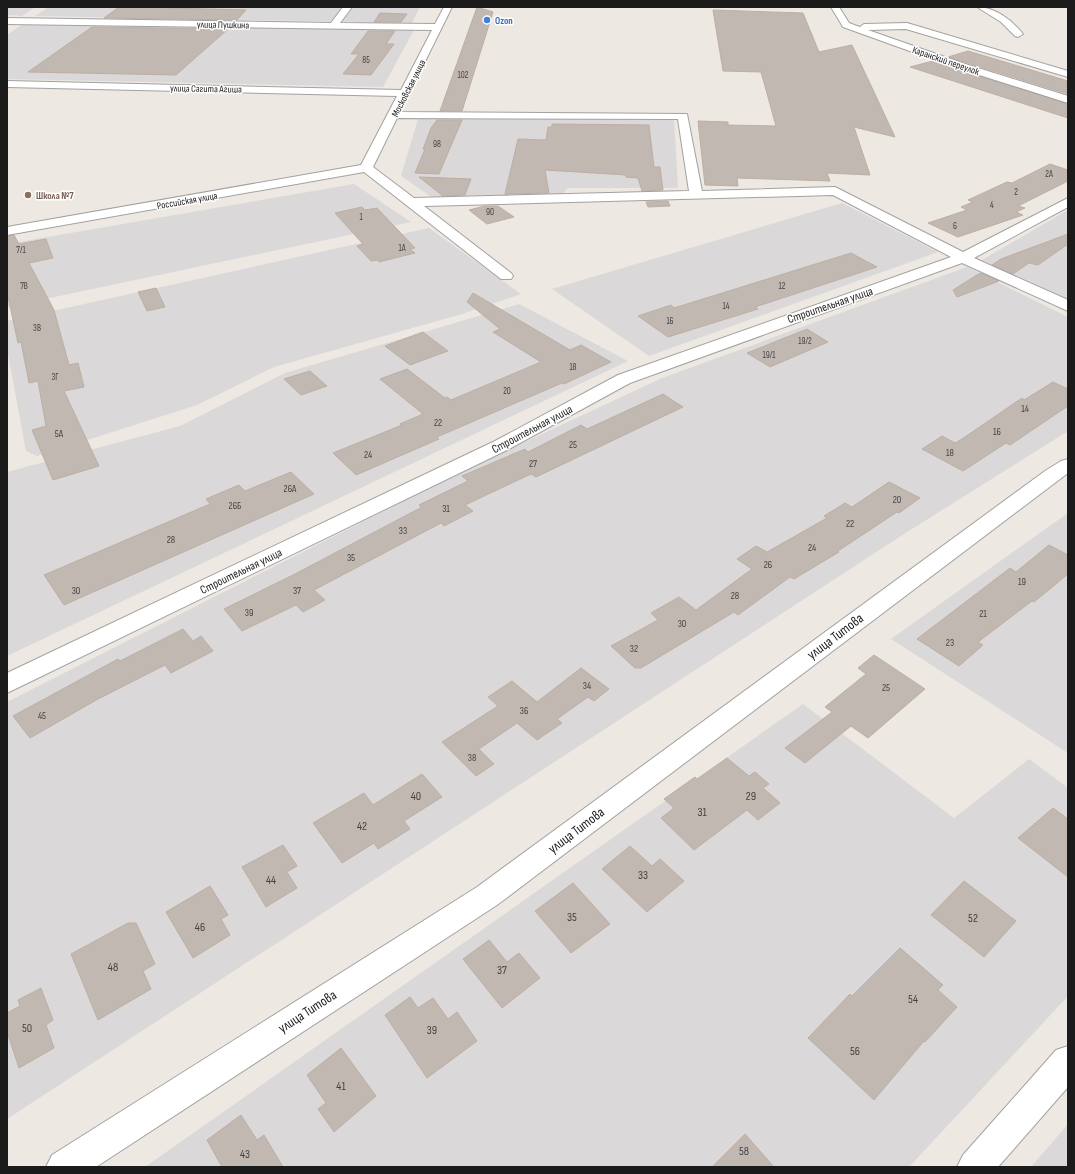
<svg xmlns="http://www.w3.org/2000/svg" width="1075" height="1174" viewBox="0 0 1075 1174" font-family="'Sofia Sans Condensed',sans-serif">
  <rect width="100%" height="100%" fill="#ede8e1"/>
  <!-- residential -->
  <path fill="#dad8d8" d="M7 7H35L22 16 7 15Z
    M49 7H420L412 23 35 16Z
    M21 25 414 30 383 87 7 79V35Z
    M418 119H674L678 188H568L562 195 433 198 401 176Z
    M354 184 411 222 7 307V244Z
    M842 203 938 252 649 356 552 289Z
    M1068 210V299L982 260Z
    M429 228 521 294 462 314 274 367 197 405 37 456 26 451 7 349V321Z
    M967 267 1068 317V431L904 534 7 1119V702L461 472 662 378Z
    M519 304 628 361 7 656V472L180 426 285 373Z
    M1068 513V753L891 639Z
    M803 704 954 818 1029 759 1068 788V996L909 1167H145Z
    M1068 1124V1167H1031Z"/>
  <!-- building -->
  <path fill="#c1b8b1" stroke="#beaea4" d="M119 7H170L169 8 246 10 237 20 104 18Z
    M477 7 493 12 462 111H440Z
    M713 10 803 13 819 52 852 45 895 137 854 127 870 175 827 173 830 181 737 178 738 186 705 185 698 121 728 122V125L776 126 761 72 723 71Z
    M380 13 407 14 401 22H374Z
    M92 27 228 29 176 75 28 72Z
    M368 31H395L386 44H394L371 75 343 74 359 54H351Z
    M968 51 1068 81V94L948 57Z
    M933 61 1068 104V118L910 67Z
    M437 120H462L439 174 415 173 425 149H423L431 128Z
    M552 124 649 125 654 167H660L663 190 642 191 638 178 626 177V175L545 170 549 193 505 194 518 139 546 140 548 127H552Z
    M1050 164 1068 170V181L1018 206 1025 208 1016 212 1023 215 958 237 928 223 967 210 961 207 973 202 968 200 1007 182 1012 183Z
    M419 177 471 179 465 195 443 196Z
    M668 201 670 206 648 207 646 202Z
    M485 206H498L514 217 487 224 469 210Z
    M362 207 365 210 377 208 415 248 410 249 415 253 379 262 377 260 371 261 357 246 363 244 335 213Z
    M1068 234V244L1038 265 1029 263 1013 274 992 265 1001 259Z
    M14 235 19 244 46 239 53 258 29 263 54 310 69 365 78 363 84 387 64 391 99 466 53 480 32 430 46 426 38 381 29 383 21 342 18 343 7 292V236Z
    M851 253 877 267 755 307 758 309 668 337 638 316 671 305 674 308Z
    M980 273 999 281 957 297 953 290Z
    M156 288 165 307 147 311 138 292Z
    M473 293 570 350 581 345 611 362 564 384 562 383 474 421 437 437 439 439 356 475 333 453 402 425 400 424 423 414 380 379 407 369 445 398 447 397 451 400 541 362 493 332 500 329 467 302Z
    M807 329 828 342 770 367 747 353Z
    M423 332 448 351 410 365 385 346Z
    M310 371 327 386 301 395 284 379Z
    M1053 382 1068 389V406L1010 445 1006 443 963 471 922 449 942 436 955 443 962 439 1022 398 1024 400Z
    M663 394 683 407 536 477 531 474 465 505 473 511 444 526 441 523 314 590 325 600 303 612 296 605 242 631 224 609 295 574 422 507 419 505 468 481 462 476 525 449 528 452 581 425 587 429Z
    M291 472 314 494 64 605 44 575 210 504 206 499 239 485 245 491Z
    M889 482 920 498 899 513 897 512 838 551 839 552 794 579 790 577 738 615 734 612 641 668H635L611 646 658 620 651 613 679 597 696 610 752 569 737 559 756 546 767 552 827 518 824 516 845 503 852 507Z
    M1049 545 1068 555V574L1034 602 1032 601 978 642 983 645 959 666 917 639 1010 568 1016 572Z
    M183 629 193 641 201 636 213 651 171 673 165 665 98 699 30 738 13 716 118 659 120 661Z
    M874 655 925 689 868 738 851 726 805 763 785 748 832 712 825 707 866 674 858 668Z
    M581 668 609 689 594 701 588 697 557 719 562 723 537 740 517 723 479 749 494 764 476 776 442 742 498 706 488 697 512 681 537 702Z
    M727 758 749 776 755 772 769 784 763 788 780 803 758 820 747 810 694 850 661 818 674 808 664 799 695 777 697 779Z
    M422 774 442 797 404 821 410 829 378 849 374 843 342 863 313 823 364 793 373 805Z
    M1053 808 1068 819V877L1018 838Z
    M283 845 297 866 287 872 297 888 266 907 242 867Z
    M630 846 652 866 660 859 684 881 647 912 602 869Z
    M964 881 1016 921 984 957 931 915Z
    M573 883 610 924 571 953 535 911Z
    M210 886 228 915 221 919 230 935 193 958 166 912Z
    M128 923H136L155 964 143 971 151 989 98 1020 71 954Z
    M489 940 507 962 519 953 540 978 502 1008 463 959Z
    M900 948 943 985 938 990 957 1007 925 1042 924 1041 874 1100 808 1038 850 994 852 996Z
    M41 988 53 1020 46 1025 54 1048 19 1068 7 1032V1013L20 1006 18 1000Z
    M410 997 418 1008 433 998 448 1019 457 1012 477 1041 427 1078 385 1015Z
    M341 1048 376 1096 334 1132 318 1109 326 1103 307 1075Z
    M241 1115 257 1140 264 1135 283 1167H222L207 1140Z
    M745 1134 774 1167H712Z"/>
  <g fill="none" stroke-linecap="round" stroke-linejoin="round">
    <!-- minor casing -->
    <g stroke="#a2a2a2" stroke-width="2">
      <path id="minor" d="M343 7H352L340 23 435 24 444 7H452L400 112 687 114 702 191 835 187 963 252 1068 198V207L974 258 1068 300V311L962 263 630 383 509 449 7 693V673L495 441 618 375 951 257 833 195 424 206 511 273 513 276 511 279H501L364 172 7 235V227L361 165 397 96 7 87V81L401 90 432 30 7 24V18L331 23ZM397 118 678 119 689 191 414 198 373 167Z
        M831 7H839L849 23 860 27 864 24 907 23 1068 71V77L906 29 868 30 962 63 1068 96V103L954 67 843 27Z
        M977 7C995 7 1012 20 1023 34L1018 37 1015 36 1001 22Z
        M1068 459V473L497 905 96 1167H46L52 1155 477 887 1045 471 1061 461Z
        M1068 1046V1087L998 1167H957L963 1155 1056 1050Z"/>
    </g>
    <!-- minor -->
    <use href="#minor" fill="#fff" fill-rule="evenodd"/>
  </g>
  <!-- markers -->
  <circle fill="#3f7fe0" stroke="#fff" stroke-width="1.5" cx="487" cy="20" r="4"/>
  <circle fill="#8d6e63" stroke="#fff" stroke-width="1.5" cx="28" cy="195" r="4"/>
  <g text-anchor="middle" stroke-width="3" stroke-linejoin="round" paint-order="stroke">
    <!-- far-number labels -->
    <g font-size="9" fill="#444240">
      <text x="366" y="63">85</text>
      <text x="463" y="78">102</text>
      <text x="437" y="147">98</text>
      <text x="1049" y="177">2А</text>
      <text x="1016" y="195">2</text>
      <text x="992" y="208">4</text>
      <text x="490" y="215">90</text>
      <text x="361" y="220">1</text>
      <text x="955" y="229">6</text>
      <text x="402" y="251">1А</text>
      <text x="21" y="253">7/1</text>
      <text x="24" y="289">7В</text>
      <text x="782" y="289">12</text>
      <text x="726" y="309">14</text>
      <text x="670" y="324">16</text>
      <text x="37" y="331">3В</text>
      <text x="805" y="344">19/2</text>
      <text x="769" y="358">19/1</text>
      <text x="573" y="370">18</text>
      <text x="55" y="380">3Г</text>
      <text x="507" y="394">20</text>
    </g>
    <!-- far-shop labels -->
    <g font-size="10" font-weight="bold" fill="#366cbe" stroke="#fff" text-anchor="start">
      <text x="495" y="24">Ozon</text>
    </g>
    <!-- far-street labels -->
    <g font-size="10" fill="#1b1b1b" stroke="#fff">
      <text transform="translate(223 24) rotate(1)" y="4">улица Пушкина</text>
      <text transform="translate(946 60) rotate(19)" y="4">Каранский переулок</text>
      <text transform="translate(206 88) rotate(1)" y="4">улица Сагита Агиша</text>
      <text transform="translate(408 88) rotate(-63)" y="4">Московская улица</text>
      <text transform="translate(187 200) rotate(-10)" y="4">Российская улица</text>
    </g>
    <!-- far-education labels -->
    <g font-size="10" font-weight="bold" fill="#785e54" stroke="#fff" text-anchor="start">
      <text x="36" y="199">Школа №7</text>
    </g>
    <!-- number labels -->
    <g font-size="10" fill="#444240">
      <text x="1025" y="412">14</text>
      <text x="438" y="426">22</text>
      <text x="997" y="435">16</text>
      <text x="59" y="437">5А</text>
      <text x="573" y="448">25</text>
      <text x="950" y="456">18</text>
      <text x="368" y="458">24</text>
      <text x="533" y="467">27</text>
      <text x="290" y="492">26А</text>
      <text x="897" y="503">20</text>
      <text x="235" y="509">26Б</text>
      <text x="446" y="512">31</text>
      <text x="850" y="527">22</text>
      <text x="403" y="534">33</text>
      <text x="171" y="543">28</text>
      <text x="812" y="551">24</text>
      <text x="351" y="561">35</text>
      <text x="768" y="568">26</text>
      <text x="1022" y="585">19</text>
      <text x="76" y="594">30</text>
      <text x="297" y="594">37</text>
      <text x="735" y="599">28</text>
      <text x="249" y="616">39</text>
      <text x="983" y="617">21</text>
      <text x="682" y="627">30</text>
      <text x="950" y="646">23</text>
      <text x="634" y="652">32</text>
      <text x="587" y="689">34</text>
      <text x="886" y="691">25</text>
      <text x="524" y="714">36</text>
      <text x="42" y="719">45</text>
      <text x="472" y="761">38</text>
    </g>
    <!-- street labels -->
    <g font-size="12" fill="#1b1b1b" stroke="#fff">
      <text transform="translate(830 305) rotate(-19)" y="4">Строительная улица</text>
      <text transform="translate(532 429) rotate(-28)" y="4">Строительная улица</text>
      <text transform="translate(241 571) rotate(-26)" y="4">Строительная улица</text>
    </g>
    <!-- near-number labels -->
    <g font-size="12" fill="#444240">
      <text x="416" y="800">40</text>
      <text x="751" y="800">29</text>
      <text x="702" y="816">31</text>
      <text x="362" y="830">42</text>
      <text x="643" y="879">33</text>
      <text x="271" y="884">44</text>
      <text x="572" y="921">35</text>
      <text x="973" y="922">52</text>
      <text x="200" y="931">46</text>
      <text x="113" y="971">48</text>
      <text x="502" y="974">37</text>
      <text x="913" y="1003">54</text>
      <text x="27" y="1032">50</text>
      <text x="432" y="1034">39</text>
      <text x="855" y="1055">56</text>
      <text x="341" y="1090">41</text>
      <text x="744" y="1155">58</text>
      <text x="245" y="1158">43</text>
    </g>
    <!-- near-street labels -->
    <g font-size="14" fill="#1b1b1b" stroke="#fff">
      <text transform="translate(835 636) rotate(-37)" y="5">улица Титова</text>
      <text transform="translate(576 830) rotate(-37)" y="5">улица Титова</text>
      <text transform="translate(307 1011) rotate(-33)" y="5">улица Титова</text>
    </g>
  </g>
  <!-- border -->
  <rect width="1075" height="1174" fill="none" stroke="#1b1b1b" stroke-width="16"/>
</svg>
